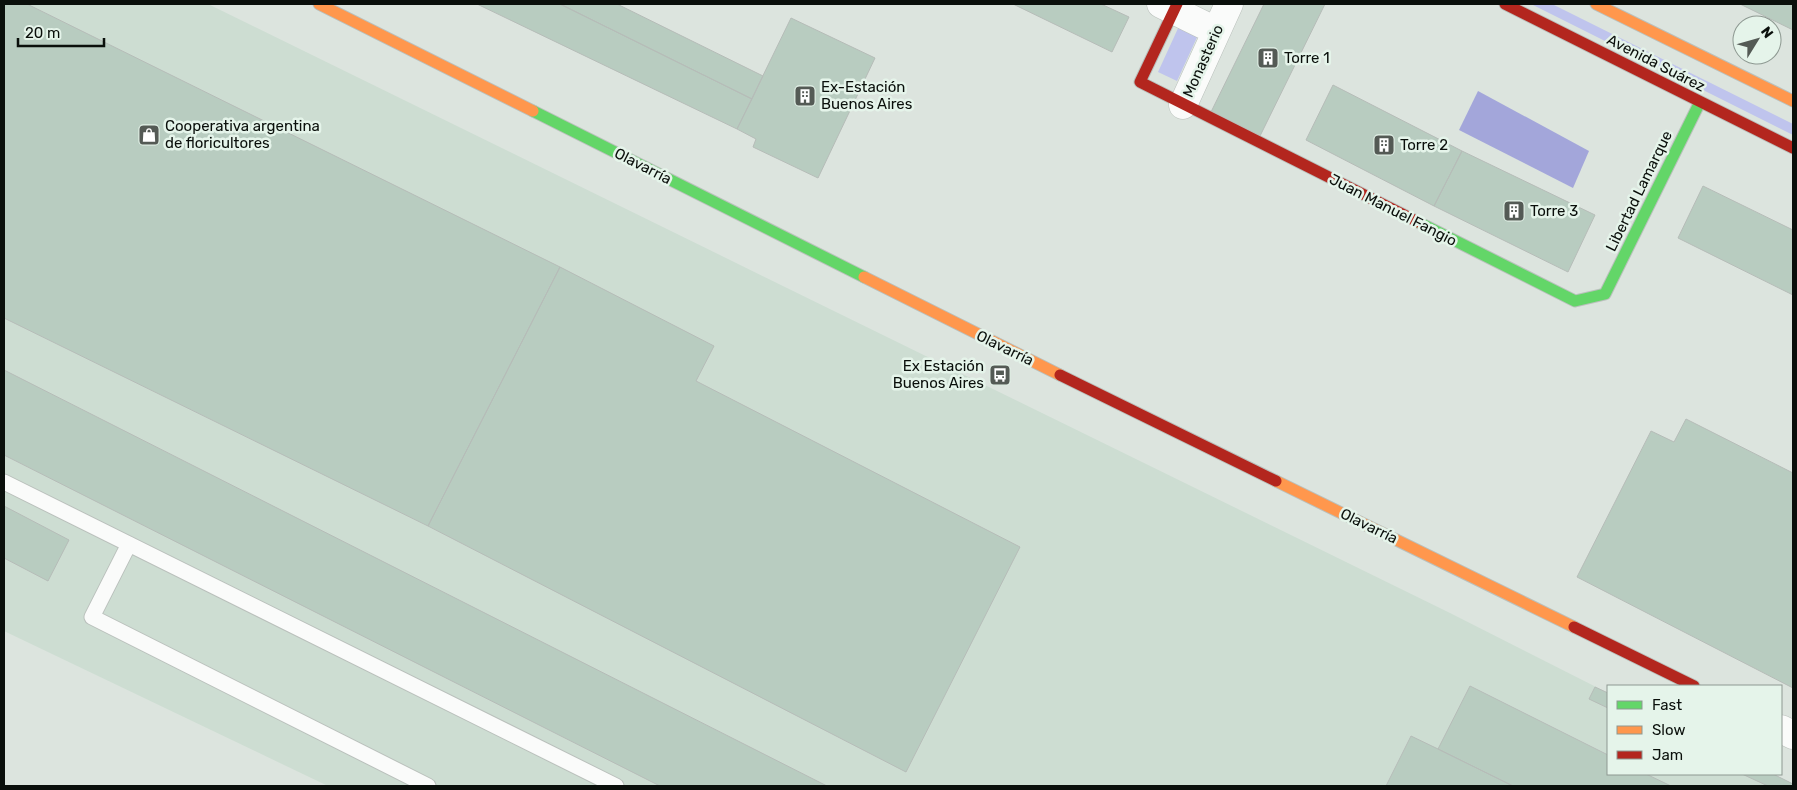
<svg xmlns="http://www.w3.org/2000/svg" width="1797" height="790" viewBox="0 0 1797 790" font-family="Rubik,sans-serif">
  <rect width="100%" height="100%" fill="#dce4de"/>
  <!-- built -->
  <path fill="#cdddd2" d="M4 4H208L1450 613 1608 693V774H1773L1793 784V786H328L4 631Z"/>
  <!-- green -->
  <path fill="#bfc4ed" d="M1531 4H1552L1793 124V135Z
    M1180 24 1199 33 1177 81 1158 72Z"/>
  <!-- water -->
  <path fill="#a3a6da" d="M1478 91 1589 151 1573 188 1459 130Z"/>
  <!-- building -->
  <path fill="#b8ccc0" stroke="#b6bcb8" d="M4 4H27L560 267 428 526 4 318Z
    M477 4H560L752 99 737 129Z
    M560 4H617L763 76 752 99Z
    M1013 4H1101L1129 17 1112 52Z
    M1264 4H1325L1260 136 1211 112Z
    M1740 4H1793V30Z
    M791 18 875 58 818 178 753 147 756 139 737 129Z
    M1333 85 1462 151 1434 206 1306 140Z
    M1462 151 1595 215 1568 272 1434 206Z
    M1703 186 1793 230V295L1678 238Z
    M560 267 714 346 696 381 1020 547 906 772 428 526Z
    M4 370 827 786H660L4 455Z
    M1686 419 1793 473V688L1577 577 1651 431 1674 442Z
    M4 506 69 540 48 581 4 558Z
    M1470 686 1608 755V774H1646L1671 786H1513L1438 749Z
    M1595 687 1608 693V708L1589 699Z
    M1411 736 1438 749 1513 786H1386Z
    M1742 774H1773L1793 784V786H1768Z"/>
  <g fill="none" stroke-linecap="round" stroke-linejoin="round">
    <!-- lane casing -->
    <g stroke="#bac0bc" stroke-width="17">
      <path id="lane" d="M4 482 616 786
        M129 544 92 617 428 786"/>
    </g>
    <!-- street casing -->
    <g stroke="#bac0bc" stroke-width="29">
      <path id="street" d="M1161 4 1216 31
        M1183 105 1229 4
        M1781 729 1793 735"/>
    </g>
    <!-- fast casing -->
    <g stroke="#bac0bc" stroke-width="13">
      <path id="fast" d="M533 111 864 277
        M1418 222 1575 301 1605 294 1700 102"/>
    </g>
    <!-- slow casing -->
    <g stroke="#bac0bc" stroke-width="13">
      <path id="slow" d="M319 4 533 111
        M1596 4 1793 101
        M864 277 1060 375
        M1276 481 1574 627"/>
    </g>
    <!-- jam casing -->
    <g stroke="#bac0bc" stroke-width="13">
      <path id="jam" d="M1177 4 1140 82 1418 222
        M1505 4 1793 148
        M1060 375 1276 481
        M1574 627 1694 686"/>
    </g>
    <!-- lane -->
    <use href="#lane" stroke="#fafbfa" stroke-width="15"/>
    <!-- street -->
    <use href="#street" stroke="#fafbfa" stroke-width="28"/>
    <!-- fast -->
    <use href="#fast" stroke="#63d668" stroke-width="11"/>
    <!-- slow -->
    <use href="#slow" stroke="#ff974d" stroke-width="11"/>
    <!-- jam -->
    <use href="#jam" stroke="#b3261e" stroke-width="11"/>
  </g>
  <!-- icons -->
  <defs>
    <g id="building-square" transform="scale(1.125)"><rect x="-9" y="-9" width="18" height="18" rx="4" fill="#545a55" stroke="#e5f4ea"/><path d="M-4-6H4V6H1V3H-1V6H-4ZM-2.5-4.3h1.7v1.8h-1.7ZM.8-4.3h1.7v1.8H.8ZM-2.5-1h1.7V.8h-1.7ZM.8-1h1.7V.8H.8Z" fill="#fff"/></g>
    <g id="shop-square" transform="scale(1.125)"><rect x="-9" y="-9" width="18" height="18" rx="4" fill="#545a55" stroke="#e5f4ea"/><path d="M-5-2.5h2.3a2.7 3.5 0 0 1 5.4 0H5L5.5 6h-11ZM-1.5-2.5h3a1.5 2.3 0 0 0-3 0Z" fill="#fff"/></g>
    <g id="bus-square" transform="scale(1.125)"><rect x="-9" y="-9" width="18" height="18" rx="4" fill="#545a55" stroke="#e5f4ea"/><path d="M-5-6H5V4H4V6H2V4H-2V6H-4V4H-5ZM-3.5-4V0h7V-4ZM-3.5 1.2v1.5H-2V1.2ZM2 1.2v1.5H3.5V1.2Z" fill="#fff"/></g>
  </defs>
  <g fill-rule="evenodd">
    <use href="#building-square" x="1268" y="58"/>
    <use href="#building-square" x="805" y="96"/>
    <use href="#shop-square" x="149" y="135"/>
    <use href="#building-square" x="1384" y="145"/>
    <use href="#building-square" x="1514" y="211"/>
    <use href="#bus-square" x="1000" y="375"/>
  </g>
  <g text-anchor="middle" stroke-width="5" stroke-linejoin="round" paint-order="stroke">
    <!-- poi labels -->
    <g font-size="15" fill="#0a0f0b" stroke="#e5f4ea" text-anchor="start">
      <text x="1284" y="63">Torre 1</text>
      <text x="821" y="92">Ex-Estación<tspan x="821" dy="17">Buenos Aires</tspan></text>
      <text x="165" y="131">Cooperativa argentina<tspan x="165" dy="17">de floricultores</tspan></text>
      <text x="1400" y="150">Torre 2</text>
      <text x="1530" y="216">Torre 3</text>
      <text x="984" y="371" text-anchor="end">Ex Estación<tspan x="984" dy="17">Buenos Aires</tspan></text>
    </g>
    <!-- street labels -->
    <g font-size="15" fill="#0a0f0b" stroke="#e5f4ea">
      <text transform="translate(1203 61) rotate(-66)" y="5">Monasterio</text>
      <text transform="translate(1656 63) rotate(27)" y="5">Avenida Suárez</text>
      <text transform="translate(643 166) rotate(27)" y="5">Olavarría</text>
      <text transform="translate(1639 191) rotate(-64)" y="5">Libertad Lamarque</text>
      <text transform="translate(1393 210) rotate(27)" y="5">Juan Manuel Fangio</text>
      <text transform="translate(1005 348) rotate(26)" y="5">Olavarría</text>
      <text transform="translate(1369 526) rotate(26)" y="5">Olavarría</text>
    </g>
  </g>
  <!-- border -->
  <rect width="1797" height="790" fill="none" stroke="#0a0f0b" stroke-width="10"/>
  <!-- legend -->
  <rect x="1607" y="685" width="175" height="90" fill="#e5f4ea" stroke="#8d9891"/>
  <rect x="1617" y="701" width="25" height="8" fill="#63d668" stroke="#8d9891"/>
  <text x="1652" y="710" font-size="15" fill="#0a0f0b">Fast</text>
  <rect x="1617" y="726" width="25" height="8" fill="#ff974d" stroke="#8d9891"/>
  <text x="1652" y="735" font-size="15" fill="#0a0f0b">Slow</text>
  <rect x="1617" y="751" width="25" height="8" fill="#b3261e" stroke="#8d9891"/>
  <text x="1652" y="760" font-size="15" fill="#0a0f0b">Jam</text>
  <!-- north arrow -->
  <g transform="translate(1757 40) rotate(53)"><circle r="24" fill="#e5f4ea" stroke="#8d9891"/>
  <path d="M0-4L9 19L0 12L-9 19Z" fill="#545a55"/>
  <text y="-8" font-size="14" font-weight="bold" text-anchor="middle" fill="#0a0f0b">N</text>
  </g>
  <!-- scale -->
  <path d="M18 38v8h86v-8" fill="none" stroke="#0a0f0b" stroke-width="2.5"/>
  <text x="25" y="38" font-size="15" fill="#0a0f0b" stroke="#e5f4ea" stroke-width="4" paint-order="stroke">20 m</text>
</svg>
